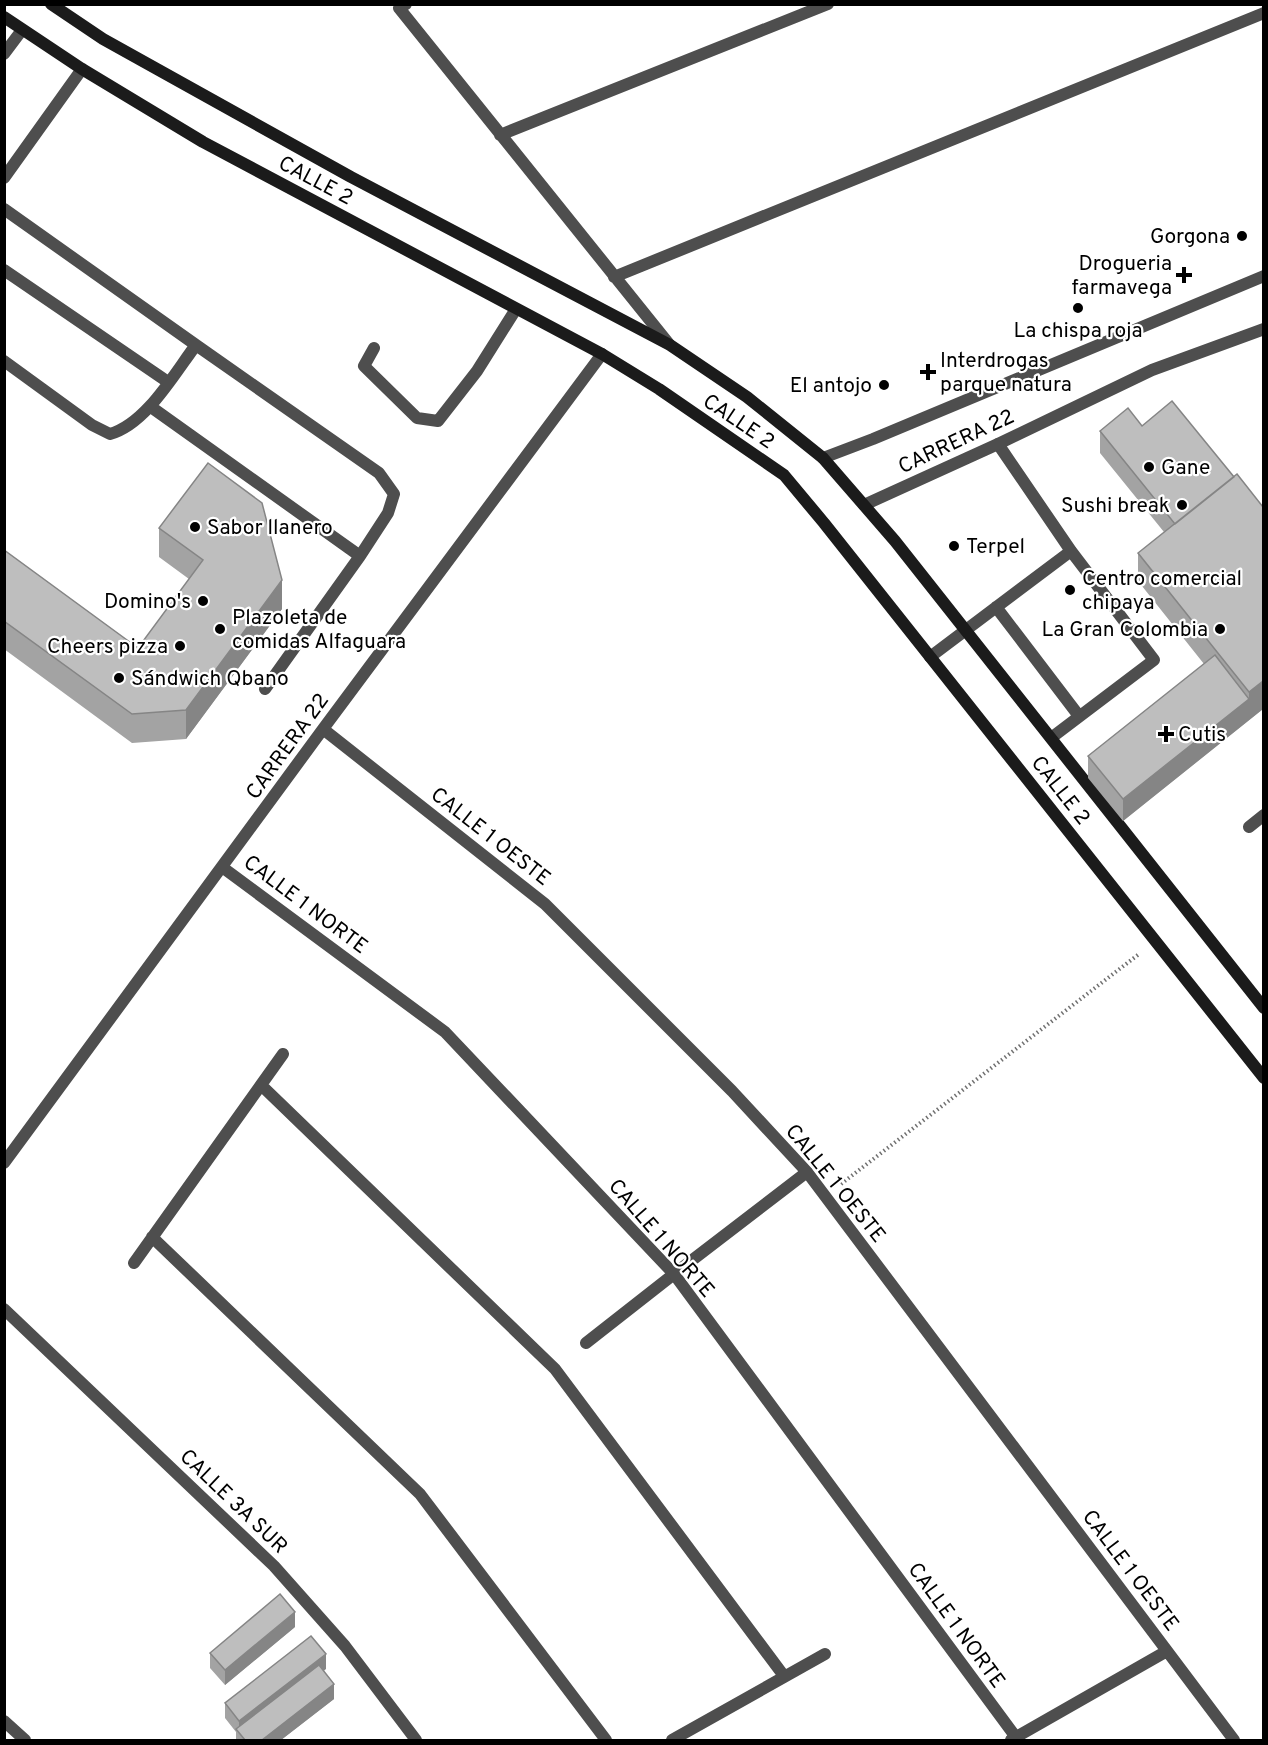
<svg xmlns="http://www.w3.org/2000/svg" width="1268" height="1745" viewBox="0 0 1268 1745" font-family="Overpass,sans-serif">
  <rect width="100%" height="100%" fill="#fff"/>
  <g fill="none" stroke-linecap="round" stroke-linejoin="round">
    <!-- path -->
    <path stroke="#707070" stroke-width="4" stroke-dasharray="1.5 3" stroke-linecap="butt" d="M841 1184 1139 954"/>
    <!-- service -->
    <path stroke="#4e4e4e" stroke-width="12" d="M4 54 22 30
      M4 178 82 69
      M4 209 196 345C174 374 146 424 110 434L92 425 4 361
      M4 270 168 382
      M196 345 379 473 394 494 388 513 360 556
      M374 348 364 366 417 418 438 421 477 371 516 309
      M151 407 360 556 265 689
      M998 444 1071 551 1154 660 1051 738
      M996 607 1079 716
      M930 657 1071 551
      M1249 827 1264 815
      M261 1085 555 1369 784 1676
      M152 1237 420 1494 606 1740
      M134 1263 283 1054
      M586 1343 674 1274
      M672 1740 825 1654"/>
    <!-- minor -->
    <path stroke="#4e4e4e" stroke-width="12" d="M406 4 399 8 669 344
      M500 135 828 4
      M614 277 1264 13
      M323 729 545 904 732 1091 807 1172 1234 1740
      M222 867 445 1032 674 1274 1018 1740
      M4 1163 323 729 602 354
      M674 1274 807 1172
      M4 1309 274 1566 345 1646 416 1740
      M4 1721 25 1740
      M1011 1740 1167 1651"/>
    <!-- tertiary -->
    <path stroke="#4e4e4e" stroke-width="12" d="M823 458 873 439 1264 276
      M864 505 998 444 1152 370 1264 329"/>
    <!-- secondary -->
    <path stroke="#1b1b1b" stroke-width="12" d="M51 4 103 39 351 177 670 345 747 397 823 458 895 541 1264 1008
      M4 17 82 69 203 142 602 354 659 389 784 475 824 523 1264 1078"/>
  </g>
  <!-- wall -->
  <path fill="#a3a3a3" d="M1142 426 1263 709 1123 821 1088 778V756L1204 664 1138 581V553L1164 532 1100 453V431Z
    M159 528 282 609 186 739 132 743 4 649V550L138 648 189 579 159 557Z
    M295 1627 225 1685 210 1668V1653Z
    M326 1669 324 1670 334 1699 281 1740H234L236 1739V1732L225 1718V1703Z"/>
  <!-- shaded-wall -->
  <path fill="#858585" d="M282 580V609L186 739V710Z
    M1263 681V709L1123 821V799L1249 699V692Z
    M295 1612V1627L225 1685V1670Z
    M326 1654V1669L241 1735 239 1732V1721Z
    M334 1684V1699L281 1740H262Z"/>
  <!-- building -->
  <path fill="#bebebe" stroke="#858585" stroke-width="1.5" d="M1172 401 1234 477 1175 524 1100 431 1128 408 1142 426Z
    M208 463 262 503 282 580 186 710 132 714 4 621V550L138 648 203 560 159 528Z
    M1237 474 1263 507V681L1249 692 1138 553Z
    M1215 655 1249 699 1123 799 1088 756Z
    M280 1594 295 1612 225 1670 210 1653Z
    M311 1636 326 1654 239 1721 225 1703Z
    M319 1665 334 1684 262 1740H245L236 1729Z"/>
  <!-- markers -->
  <g fill="#000" stroke="#fff" stroke-width="2">
    <circle cx="1242" cy="236" r="6"/>
    <path d="M1181 266h6v6h6v6h-6v6h-6v-6h-6v-6h6z"/>
    <circle cx="1078" cy="308" r="6"/>
    <path d="M925 363h6v6h6v6h-6v6h-6v-6h-6v-6h6z"/>
    <circle cx="884" cy="385" r="6"/>
    <circle cx="1149" cy="467" r="6"/>
    <circle cx="1182" cy="505" r="6"/>
    <circle cx="195" cy="527" r="6"/>
    <circle cx="954" cy="546" r="6"/>
    <circle cx="1070" cy="590" r="6"/>
    <circle cx="203" cy="601" r="6"/>
    <circle cx="220" cy="629" r="6"/>
    <circle cx="1220" cy="629" r="6"/>
    <circle cx="180" cy="646" r="6"/>
    <circle cx="119" cy="678" r="6"/>
    <path d="M1163 725h6v6h6v6h-6v6h-6v-6h-6v-6h6z"/>
  </g>
  <g text-anchor="middle" stroke-width="4.5" stroke-linejoin="round" paint-order="stroke">
    <!-- street labels -->
    <g font-size="21" fill="#000" stroke="#fff">
      <text transform="translate(316 180) rotate(28)" y="7">CALLE 2</text>
      <text transform="translate(739 421) rotate(34)" y="7">CALLE 2</text>
      <text transform="translate(956 441) rotate(-25)" y="7">CARRERA 22</text>
      <text transform="translate(287 746) rotate(-54)" y="7">CARRERA 22</text>
      <text transform="translate(1061 790) rotate(52)" y="7">CALLE 2</text>
      <text transform="translate(491 836) rotate(38)" y="7">CALLE 1 OESTE</text>
      <text transform="translate(306 904) rotate(37)" y="7">CALLE 1 NORTE</text>
      <text transform="translate(836 1183) rotate(51)" y="7">CALLE 1 OESTE</text>
      <text transform="translate(662 1238) rotate(49)" y="7">CALLE 1 NORTE</text>
      <text transform="translate(234 1501) rotate(44)" y="7">CALLE 3A SUR</text>
      <text transform="translate(1131 1570) rotate(53)" y="7">CALLE 1 OESTE</text>
      <text transform="translate(957 1625) rotate(54)" y="7">CALLE 1 NORTE</text>
    </g>
    <!-- poi labels -->
    <g font-size="21" fill="#000" stroke="#fff" text-anchor="start">
      <text x="1230" y="243" text-anchor="end">Gorgona</text>
      <text x="1172" y="270" text-anchor="end">Drogueria<tspan x="1172" dy="24">farmavega</tspan></text>
      <text x="1078" y="337" text-anchor="middle">La chispa roja</text>
      <text x="940" y="367">Interdrogas<tspan x="940" dy="24">parque natura</tspan></text>
      <text x="872" y="392" text-anchor="end">El antojo</text>
      <text x="1161" y="474">Gane</text>
      <text x="1170" y="512" text-anchor="end">Sushi break</text>
      <text x="207" y="534">Sabor llanero</text>
      <text x="966" y="553">Terpel</text>
      <text x="1082" y="585">Centro comercial<tspan x="1082" dy="24">chipaya</tspan></text>
      <text x="191" y="608" text-anchor="end">Domino's</text>
      <text x="232" y="624">Plazoleta de<tspan x="232" dy="24">comidas Alfaguara</tspan></text>
      <text x="1208" y="636" text-anchor="end">La Gran Colombia</text>
      <text x="168" y="653" text-anchor="end">Cheers pizza</text>
      <text x="131" y="685">Sándwich Qbano</text>
      <text x="1178" y="741">Cutis</text>
    </g>
  </g>
  <!-- border -->
  <rect width="1268" height="1745" fill="none" stroke="#000000" stroke-width="12"/>
</svg>
